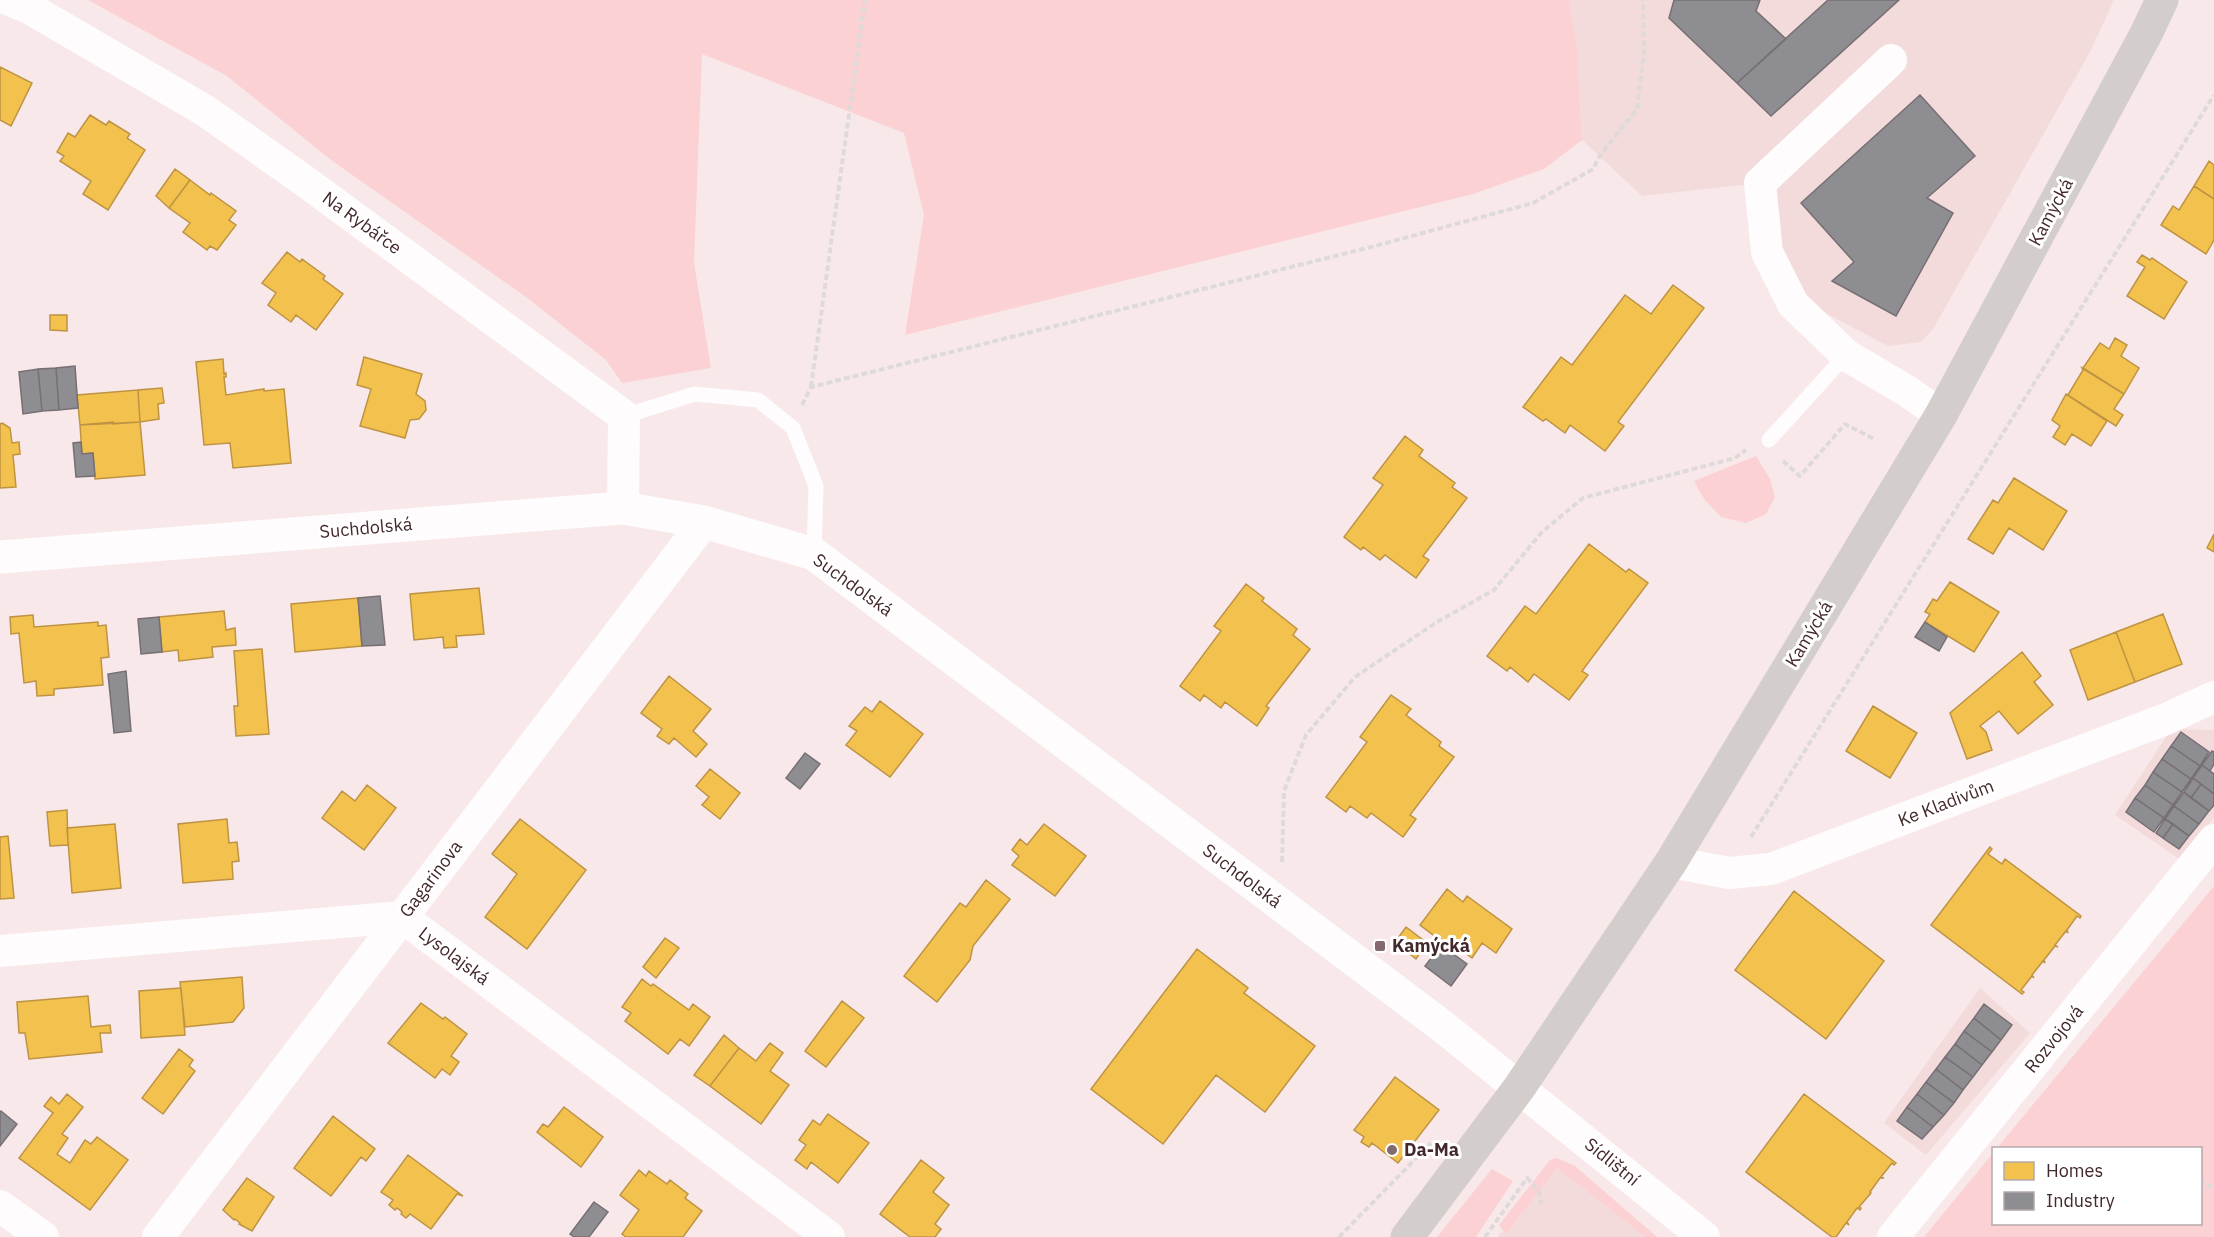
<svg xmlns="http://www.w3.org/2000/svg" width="2214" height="1237" viewBox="0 0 2214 1237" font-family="'IBM Plex Sans',sans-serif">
  <rect width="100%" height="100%" fill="#f9e8e9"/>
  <!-- built -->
  <path fill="#f3dadb" d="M1569 0H2114L2090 52 1933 329 1921 342 1888 346 1805 302 1769 227 1771 187 1741 185 1642 196 1582 140 1577 51Z
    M2171 729 2214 730V817L2182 861 2115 815Z
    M1980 988 2030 1033 1926 1155 1884 1123Z
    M1557 1168 1645 1237H1498L1502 1231 1506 1234Z"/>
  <!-- green -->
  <path fill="#fbd1d4" d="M88 0H1569L1577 51 1582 140 1544 169 1473 194 905 335 924 215 904 133 702 54 694 263 711 368 622 383 606 360 526 297 331 160 227 76Z
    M1756 456 1770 479 1775 497 1766 514 1746 523 1721 517 1704 499 1694 481Z
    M2214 886V1237H1924L1993 1153 1994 1224H2200V1148H1997Z
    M1557 1158 1575 1166 1657 1237H1645L1557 1168 1506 1234 1499 1225 1550 1160Z
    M1492 1169 1513 1181 1476 1237H1437Z"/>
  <!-- homes -->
  <path fill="#f2c14e" stroke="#be9343" stroke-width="1.5" d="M0 67 32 83 11 126 0 120Z
    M90 115 106 125 109 121 130 134 127 138 145 150 108 210 83 194 91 181 60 161 64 156 57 152 68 133 75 137Z
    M2209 161 2214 165V199L2194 186Z
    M175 169 190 180 169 208 156 196Z
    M190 180 210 195 211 193 236 211 229 220 236 225 217 250 210 246 207 250 183 232 190 223 169 208Z
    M2194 186 2214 199V240L2206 254 2161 225 2173 206 2179 210Z
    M287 252 300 262 302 259 325 276 323 279 343 294 316 330 296 315 291 322 268 305 276 293 262 283Z
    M2142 255 2150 260 2152 258 2187 282 2164 319 2127 296 2145 267 2137 262Z
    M1673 285 1704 308 1618 422 1624 426 1605 451 1570 425 1565 433 1546 419 1543 421 1523 407 1561 357 1572 365 1625 295 1651 314Z
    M50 315H67V331L50 330Z
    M2115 338 2127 345 2121 356 2139 368 2124 394 2083 368 2100 343 2109 349Z
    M364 357 422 374 416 394 425 401 426 410 419 419 410 420 405 438 360 426 371 389 357 385Z
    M223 359 224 374 226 373V377H224L226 395 264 389V391L284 389 291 463 233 468 230 443 204 445 196 362Z
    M2082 368 2124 394 2114 409 2123 415 2116 426 2066 394 2068 395 2083 370Z
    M162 388 164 403 158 404 159 419 140 422 138 390Z
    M138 390 140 422 80 425 77 395Z
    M2066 394 2107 421 2091 446 2072 434 2065 445 2053 437 2060 426 2052 420Z
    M113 422V424L140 422 145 475 95 479 93 453 82 454 80 425Z
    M2 423 10 428 12 443 19 442 20 454 13 455 16 487 0 488V424Z
    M1405 436 1423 450 1419 456 1455 483 1452 487 1467 498 1423 556 1429 560 1416 578 1385 555 1380 560 1363 547 1361 550 1344 537 1383 485 1373 478Z
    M2014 478 2067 511 2043 550 2009 528 1993 554 1968 539 1993 500 1998 503Z
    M2214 534V552L2207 548Z
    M1589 544 1626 572 1629 569 1648 583 1582 671 1588 675 1569 700 1534 674 1528 682 1510 667 1507 671 1487 656 1525 606 1536 614Z
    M1950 582 1999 612 1974 652 1925 622 1930 614 1925 612 1933 599 1937 601Z
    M1246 584 1264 598 1262 601 1297 629 1293 635 1310 649 1266 706 1269 708 1257 726 1225 702 1221 708 1204 695 1200 701 1180 686 1221 631 1214 626Z
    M479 588 484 634 456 636 457 647 444 648 443 637 414 640 410 594Z
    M358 598 362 646 295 652 291 604Z
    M224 611 226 630 235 628 236 645 212 647 213 657 179 661 178 650 162 652 159 617Z
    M2163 614 2182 664 2135 682 2116 632Z
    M33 615 34 627 98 622V626L106 625 109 657 101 658 103 685 54 689V695L37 696 36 681 24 683 19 633 11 634 10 617Z
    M2116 632 2135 682 2088 700 2070 650Z
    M262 649 269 734 236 736 234 706H238L234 651Z
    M2022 652 2041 676 2034 682 2053 705 2018 734 1999 711 1980 726 1986 732 1992 750 1967 759 1950 713Z
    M669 676 711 709 693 731 707 744 696 757 674 738 669 744 657 736 662 729 641 713Z
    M1391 695 1411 709 1406 715 1441 742 1439 746 1454 757 1410 815 1416 819 1403 837 1371 813 1367 818 1350 806 1346 812 1326 797 1367 742 1360 737Z
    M880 701 923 734 890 777 846 745 857 731 849 726 865 707 872 712Z
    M1873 706 1917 733 1890 778 1846 751Z
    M710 769 740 793 720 819 702 805 709 797 696 786Z
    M367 785 396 808 364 850 322 818 342 791 355 801Z
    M67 810 68 845 50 846 47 812Z
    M227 819 229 843 237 842 239 861 232 862 233 879 183 883 178 824Z
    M520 819 586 870 527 949 485 917 517 874 492 854Z
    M115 824 121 888 72 893 67 828Z
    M1044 824 1086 856 1055 896 1012 865 1019 856 1012 850 1020 839 1027 845Z
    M8 836 14 898 0 899V837Z
    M1990 847 1992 849 1988 854 2002 864 2005 859 2081 916 2080 918 2077 916 2067 930 2068 933 2066 931 2055 945 2058 947 2055 946 2044 960 2045 963 2043 961 2032 975 2034 978 2032 976 2021 990 2024 992 2022 994 1931 925Z
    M986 880 1010 899 973 946 970 960 937 1002 904 976 960 903 966 907Z
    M1447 889 1463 902 1467 896 1512 929 1496 953 1482 943 1472 958 1452 943 1449 947 1420 925Z
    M1794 891 1884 961 1826 1039 1735 970Z
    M1406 927 1427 943 1416 959 1395 942Z
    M665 938 679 948 656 978 643 967Z
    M1197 949 1248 988 1244 993 1315 1046 1265 1112 1216 1075 1163 1144 1091 1089Z
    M242 977 244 1008 233 1022 185 1027 180 982Z
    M642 979 651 986 653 984 689 1010 693 1004 710 1017 689 1046 680 1039 668 1054 625 1021 631 1013 622 1007Z
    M181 988 185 1035 141 1038 139 991Z
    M88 996 91 1027 110 1025 111 1033H100L102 1052 29 1059 25 1033H19L17 1002Z
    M842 1001 864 1018 826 1067 805 1051Z
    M421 1003 443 1019 445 1017 467 1034 451 1056 459 1062 450 1075 442 1069 435 1078 388 1043Z
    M724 1035 739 1048 710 1086 694 1075Z
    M770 1043 783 1053 770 1071 789 1085 761 1124 710 1086 739 1048 756 1061Z
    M179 1049 193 1060 189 1066 195 1071 163 1114 142 1098Z
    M1395 1077 1439 1110 1398 1163 1372 1143 1369 1147 1361 1142 1364 1137 1354 1130Z
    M67 1094 83 1107 62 1134 68 1138 57 1154 70 1163 85 1140 91 1144 97 1137 128 1160 90 1210 19 1158 53 1113 44 1106 51 1097 59 1104Z
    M1804 1094 1896 1163 1894 1165 1892 1163 1881 1177 1884 1178H1880L1870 1192 1871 1193 1859 1207 1861 1208 1860 1210 1857 1208 1847 1222 1849 1225 1846 1223 1836 1237H1832L1746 1172Z
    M564 1107 603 1137 581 1167 537 1132 543 1124 548 1127Z
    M828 1114 869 1143 838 1183 811 1162 807 1169 795 1160 806 1145 799 1140 813 1120 820 1125Z
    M333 1116 375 1149 366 1161 361 1157 331 1196 294 1168Z
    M408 1155 463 1196 457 1194 431 1229 410 1214 406 1218 401 1214 402 1212 397 1208 395 1210 389 1205 393 1200 381 1192Z
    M921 1160 944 1178 933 1192 949 1205 935 1224 941 1229 935 1237H910L880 1214Z
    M639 1170 646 1176 649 1171 667 1184 670 1180 688 1194 685 1198 702 1211 683 1237H626L622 1234 639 1210 620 1195Z
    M247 1178 274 1197 252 1231 239 1224 240 1223 235 1219 234 1220 223 1210Z"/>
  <!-- industry -->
  <path fill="#8d8d92" stroke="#776f73" stroke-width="1.5" d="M1674 0H1760L1756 11 1786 39 1737 83 1669 18Z
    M1828 0H1899L1771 116 1737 83Z
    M1920 95 1975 156 1927 198 1953 213 1896 316 1832 281 1854 262 1801 203Z
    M75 366 78 408 59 410 56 368Z
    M56 368 59 410 42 411 38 369Z
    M38 369 42 411 23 414 19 372Z
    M81 442 82 454 93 453 95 476 76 477 73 443Z
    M380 596 385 645 362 646 358 598Z
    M159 617 162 652 141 654 138 619Z
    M1925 622 1947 637 1939 651 1915 637Z
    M126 671 131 731 114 733 108 674Z
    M2181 732 2209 752 2200 766 2171 746Z
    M2171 746 2200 766 2191 779 2162 759Z
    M2212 751 2214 752V764L2210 771 2202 765Z
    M805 753 820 764 800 789 786 778Z
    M2162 759 2191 779 2182 792 2153 772Z
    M2202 765 2214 774V794L2193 778Z
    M2153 772 2182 792 2173 805 2145 785Z
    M2193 778 2201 784 2191 798 2184 792Z
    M2201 784 2214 794V805L2209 811 2191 798Z
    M2145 785 2173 805 2164 818 2135 798Z
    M2184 792 2209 811 2199 824 2174 806Z
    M2135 798 2164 818 2154 832 2126 812Z
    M2174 806 2199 824 2189 836 2165 819Z
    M2165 819 2173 824 2163 838 2156 833Z
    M2173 824 2189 836 2179 849 2163 838Z
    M1441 945 1467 964 1451 986 1425 966Z
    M1984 1004 2012 1025 2001 1040 1974 1018Z
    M1974 1018 2001 1040 1992 1052 1964 1031Z
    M1964 1031 1992 1052 1982 1065 1955 1044Z
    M1955 1044 1982 1065 1973 1077 1945 1057Z
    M1945 1057 1973 1077 1963 1090 1936 1069Z
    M1936 1069 1963 1090 1954 1103 1926 1082Z
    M1926 1082 1954 1103 1944 1115 1917 1094Z
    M1917 1094 1944 1115 1933 1127 1907 1107Z
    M1907 1107 1933 1127 1922 1139 1897 1121Z
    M1 1111 17 1124 0 1146V1112Z
    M594 1202 608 1212 589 1237H574L570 1234Z"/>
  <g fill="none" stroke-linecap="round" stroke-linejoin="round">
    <!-- path -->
    <path stroke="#dfdada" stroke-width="4" stroke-dasharray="6 3" stroke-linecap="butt" d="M811 387 865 0
      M802 405 811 387 1375 246 1533 203 1593 169 1601 154 1637 109 1644 53 1643 0
      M1783 461 1800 476 1845 424 1876 440
      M1751 837 2214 95
      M1282 862 1284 791 1306 735 1355 677 1437 622 1494 590 1542 532 1583 498 1735 458 1746 450
      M2200 1179 2214 1189
      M1339 1237 1431 1143
      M1485 1237 1527 1178 1539 1191 1541 1204"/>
    <!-- service -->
    <path stroke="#fefcfc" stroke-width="15" d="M624 416 695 394 758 400 793 428 816 486 814 554
      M1769 440 1846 355"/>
    <!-- minor -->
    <path stroke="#fefcfc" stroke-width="32" d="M9 0 29 8 204 110 306 182 624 416 623 508
      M1891 60 1760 183 1767 252 1793 304 1846 355 1907 391 1941 415
      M1671 862 1729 873 1771 869 2166 719 2214 697
      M0 951 402 917 829 1237
      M1519 1088 1704 1237
      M0 1206 43 1237
      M158 1237 704 522
      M1893 1237 2214 840"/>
    <!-- tertiary -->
    <path stroke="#fefcfc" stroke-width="33" d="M0 557 623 508 704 522 814 554 1442 1026 1519 1088"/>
    <!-- secondary -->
    <path stroke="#d3cecc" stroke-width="33" d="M1407 1237 1519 1088 1671 862 1941 415 2147 32 2162 0"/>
  </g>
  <!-- markers -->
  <g fill="#836b6d" stroke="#fff" stroke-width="2">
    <rect x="1374" y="940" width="12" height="12" rx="3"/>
    <circle cx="1392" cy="1150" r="6"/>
  </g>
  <g text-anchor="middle" stroke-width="6" stroke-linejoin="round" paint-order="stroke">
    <!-- street labels -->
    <g font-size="18" fill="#43282a" stroke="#fff">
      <text transform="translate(2051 212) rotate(-62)" y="6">Kamýcká</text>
      <text transform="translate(362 223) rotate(36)" y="6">Na Rybářce</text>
      <text transform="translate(366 528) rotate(-5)" y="6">Suchdolská</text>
      <text transform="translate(853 585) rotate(36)" y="6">Suchdolská</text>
      <text transform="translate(1809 634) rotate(-59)" y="6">Kamýcká</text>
      <text transform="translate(1946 803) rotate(-21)" y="6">Ke Kladivům</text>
      <text transform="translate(1242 876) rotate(37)" y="6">Suchdolská</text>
      <text transform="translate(431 879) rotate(-53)" y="6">Gagarinova</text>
      <text transform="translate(454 956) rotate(37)" y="6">Lysolajská</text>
      <text transform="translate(2054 1039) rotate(-51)" y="6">Rozvojová</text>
      <text transform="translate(1612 1162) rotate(39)" y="6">Sídlištní</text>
    </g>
    <!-- poi labels -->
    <g font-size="18" font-weight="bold" fill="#43282a" stroke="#fff" text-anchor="start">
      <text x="1392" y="952">Kamýcká</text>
      <text x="1404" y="1156">Da-Ma</text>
    </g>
  </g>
  <!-- legend -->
  <rect x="1992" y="1147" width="210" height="78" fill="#ffffff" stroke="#b4a9aa" stroke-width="1.5"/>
  <rect x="2004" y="1162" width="30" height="18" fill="#f2c14e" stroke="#b4a9aa" stroke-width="1.5"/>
  <text x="2046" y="1177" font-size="18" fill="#43282a">Homes</text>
  <rect x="2004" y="1192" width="30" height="18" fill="#8d8d92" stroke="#b4a9aa" stroke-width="1.5"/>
  <text x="2046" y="1207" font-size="18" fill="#43282a">Industry</text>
</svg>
